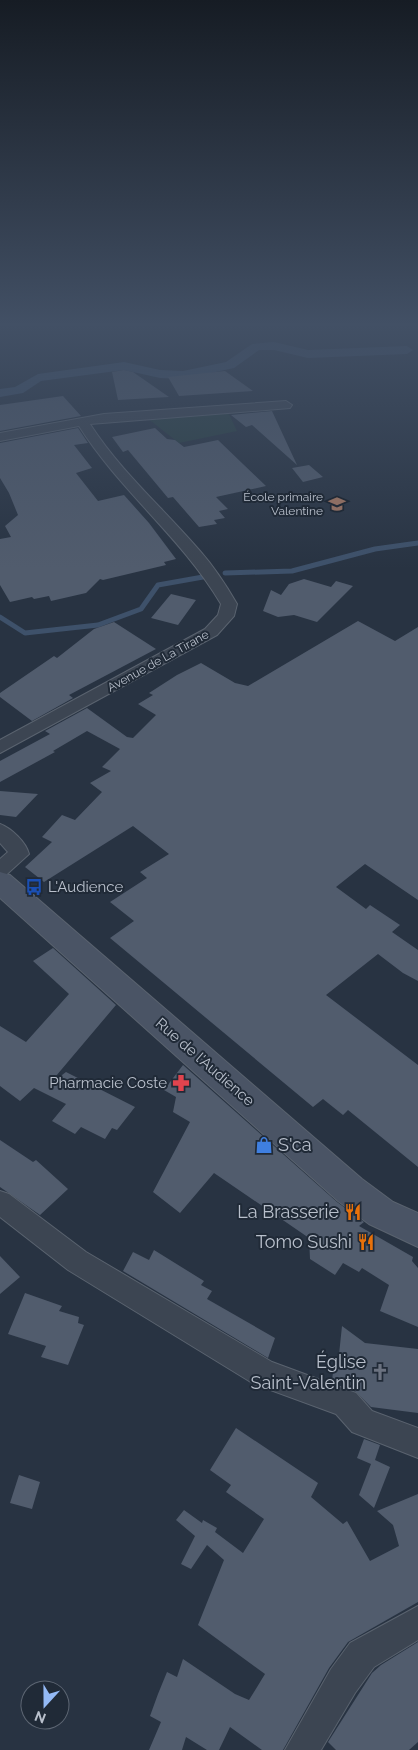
<svg xmlns="http://www.w3.org/2000/svg" width="418" height="1750" viewBox="0 0 418 1750" font-family="Raleway,sans-serif">
  <rect width="100%" height="100%" fill="#283342"/>
  <!-- green -->
  <path fill="#2a4043" d="M228 412 237 431 179 443 147 418Z"/>
  <g fill="none" stroke-linecap="round" stroke-linejoin="round">
    <!-- stream -->
    <path stroke="#3e516a" stroke-width="5" d="M225 573 292 571 375 549 418 543
      M0 617 25 633 98 625 141 609 158 585 203 577"/>
    <!-- canal -->
    <path fill="#3e516a" fill-rule="evenodd" d="M274 342 308 350 407 346 413 350 407 354 308 358 274 350H259L234 368 183 379 160 378 124 370 41 381 23 393 0 397V389L15 387 38 374 124 362 160 370 183 371 226 362 252 344Z"/>
  </g>
  <!-- building -->
  <path fill="#515c6d" d="M124 370 133 372 169 397 118 400 112 372Z
    M225 371 253 391 179 396 168 377Z
    M63 396 81 416 0 431V405Z
    M272 411 297 465 252 425 246 427 231 415Z
    M78 428 88 443 74 445 92 468 76 473 98 501 124 495 149 523 176 559 164 562 166 565 103 580 100 579 86 593 51 601 49 596 34 599 32 597 10 602 0 585V539L11 537 5 526 18 515 9 493 0 478V443Z
    M155 428 167 439 175 440 184 447 218 440 266 486 216 497 228 509 219 511 225 518 214 520 217 524 199 527 173 497 168 498 128 450 123 452 112 437Z
    M309 465 323 477 303 482 292 468Z
    M304 579 331 587 336 581 353 586 317 622 294 615 278 617 263 611 271 590 281 595 289 584Z
    M171 594 196 600 178 625 151 618Z
    M358 621 395 641 418 627V900L365 864 336 887 366 909 370 905 400 925 392 932 418 950V981L403 973 378 954 326 995 418 1065V1167L348 1110 343 1115 323 1099 313 1107 110 938 134 921 110 902 147 878 140 872 169 854 133 826 44 882 25 867 52 842 42 837 62 815 75 820 102 792 90 783 111 771 102 767 120 749 87 731 53 751 55 752 0 782V761L50 734 45 731 87 708 127 737 133 738 156 715 138 704 153 695 149 693 177 675 201 663 235 683 248 686Z
    M114 622 156 649 69 695 73 698 32 721 0 697V693L54 656 57 658 94 629Z
    M0 791 38 794 16 817 0 815Z
    M53 948 116 1005 56 1076 58 1078 66 1072 135 1107 117 1130 112 1128 105 1139 81 1127 75 1134 52 1121 66 1104 34 1088 20 1101 0 1086V1026L26 1042 69 994 33 961Z
    M183 1065 337 1202 364 1222 359 1226 413 1257 412 1261 418 1268V1327L380 1311 389 1285 362 1268 359 1272 343 1263 335 1275 310 1259 309 1238 214 1173 180 1213 153 1192 190 1122 173 1112 176 1097 164 1090Z
    M0 1140 33 1162 36 1160 68 1189 40 1215 0 1187Z
    M154 1250 204 1281 201 1285 212 1291 207 1299 275 1338 268 1358 123 1271 133 1252 149 1260Z
    M0 1256 20 1277 0 1294Z
    M25 1293 62 1306 59 1311 79 1317 78 1323 84 1325 68 1365 41 1357 46 1346 8 1334Z
    M342 1326 365 1343 418 1349V1413L371 1407 354 1390V1388L343 1386 342 1382 332 1381 334 1363 338 1364Z
    M236 1428 318 1483 311 1497 343 1524 347 1521 370 1561 399 1546 393 1525 377 1511 418 1494V1602L348 1642 329 1668 283 1750H262L230 1727 219 1750H207L186 1737 182 1750H149L161 1722 150 1716 158 1694 167 1672 177 1677 183 1659 235 1694 249 1700 265 1674 198 1625 224 1560 207 1545 191 1569 181 1564 195 1536 176 1520 184 1510 202 1523 203 1520 217 1528 215 1532 243 1553 264 1519 226 1492 231 1485 210 1470Z
    M364 1439 380 1445 375 1460 390 1467 374 1508 359 1495 371 1464 357 1458Z
    M19 1475 40 1482 32 1509 10 1503Z
    M418 1642V1742L409 1750H336L328 1742 372 1673 381 1665Z"/>
  <g fill="none" stroke-linecap="round" stroke-linejoin="round">
    <!-- street casing -->
    <g stroke="#5a636f" stroke-width="2">
      <path id="street" d="M286 401 292 405 290 408 90 424C121 472 163 508 200 551 214 567 226 585 237 604L234 616 217 635 0 753V740L205 629 218 615 221 604C182 538 120 491 79 426L0 441V433L104 414Z
        M0 824C11 828 26 842 29 854L7 874 0 876V859L8 852 0 843Z
        M0 1191 9 1194 86 1252 272 1362 356 1393 372 1411 418 1428V1458L352 1432 336 1414 254 1384 68 1270 0 1217Z
        M418 1606V1640L374 1667 355 1693 321 1750H285L331 1669 350 1643Z"/>
    </g>
    <!-- secondary casing -->
    <g stroke="#5a636f" stroke-width="2">
      <path id="secondary" d="M0 872 10 875 362 1179 393 1202 418 1213V1247L369 1224 338 1201 0 898Z"/>
    </g>
    <!-- street -->
    <use href="#street" fill="#3c4552" fill-rule="evenodd"/>
    <!-- secondary -->
    <use href="#secondary" fill="#4a5465" fill-rule="evenodd"/>
  </g>
  <!-- sky -->
  <linearGradient id="sky" x2="0" y2="1"><stop stop-color="#161c24"/><stop offset="0.57" stop-color="#425065"/><stop offset="1" stop-color="#425065" stop-opacity="0"/></linearGradient>
  <rect width="418" height="569" fill="url(#sky)"/>
  <!-- icons -->
  <defs>
    <g id="school-bare" transform="scale(1.35)"><path d="M0-5L7-2L0 1L-7-2ZM-4 1L0 2.5L4 1V4Q0 6-4 4Z" fill="#8d6e63" stroke="#202a37" stroke-width="2.5" paint-order="stroke"/></g>
    <g id="bus-bare" transform="scale(1.35)"><path d="M-5-6H5V4H4V6H2V4H-2V6H-4V4H-5ZM-3.5-4V0h7V-4ZM-3.5 1.2v1.5H-2V1.2ZM2 1.2v1.5H3.5V1.2Z" fill="#1a4fb4" stroke="#202a37" stroke-width="2.5" paint-order="stroke"/></g>
    <g id="pharmacy-bare" transform="scale(1.35)"><path d="M-2-6h4v4h4v4h-4v4h-4v-4h-4v-4h4Z" fill="#e0444e" stroke="#202a37" stroke-width="2.5" paint-order="stroke"/></g>
    <g id="shop-bare" transform="scale(1.35)"><path d="M-5-2.5h2.3a2.7 3.5 0 0 1 5.4 0H5L5.5 6h-11ZM-1.5-2.5h3a1.5 2.3 0 0 0-3 0Z" fill="#3f7fe0" stroke="#202a37" stroke-width="2.5" paint-order="stroke"/></g>
    <g id="restaurant-bare" transform="scale(1.35)"><path d="M-5-6h1v4h1v-4h1v4h1v-4h1v5L-1.5 .5V6h-2V.5L-5-1ZM5-6V6H3V1.5H1.5Q1.5-4 5-6Z" fill="#e8710a" stroke="#202a37" stroke-width="2.5" paint-order="stroke"/></g>
    <g id="church-bare" transform="scale(1.35)"><path d="M-1.2-6h2.4v3.5h3.3v2.4h-3.3V6h-2.4V-.1h-3.3v-2.4h3.3Z" fill="#6b7280" stroke="#202a37" stroke-width="2.5" paint-order="stroke"/></g>
  </defs>
  <g fill-rule="evenodd">
    <use href="#school-bare" x="337" y="504"/>
    <use href="#bus-bare" x="34" y="887"/>
    <use href="#pharmacy-bare" x="181" y="1083"/>
    <use href="#shop-bare" x="264" y="1145"/>
    <use href="#restaurant-bare" x="353" y="1212"/>
    <use href="#restaurant-bare" x="366" y="1242"/>
    <use href="#church-bare" x="380" y="1372"/>
  </g>
  <g text-anchor="middle" stroke-width="4" stroke-linejoin="round" paint-order="stroke">
    <!-- far-poi labels -->
    <g font-size="12" fill="#b9c0cc" stroke="#202a37" text-anchor="end">
      <text x="323" y="501">École primaire<tspan x="323" dy="14">Valentine</tspan></text>
    </g>
    <!-- far-street labels -->
    <g font-size="12" fill="#b9c0cc" stroke="#202a37">
      <text transform="translate(158 661) rotate(-29)" y="4">Avenue de La Tirane</text>
    </g>
    <!-- poi labels -->
    <g font-size="15" fill="#b9c0cc" stroke="#202a37" text-anchor="start">
      <text x="48" y="892">L'Audience</text>
      <text x="167" y="1088" text-anchor="end">Pharmacie Coste</text>
    </g>
    <!-- street labels -->
    <g font-size="15" fill="#b9c0cc" stroke="#202a37">
      <text transform="translate(205 1062) rotate(41)" y="5">Rue de l'Audience</text>
    </g>
    <!-- near-poi labels -->
    <g font-size="18" fill="#b9c0cc" stroke="#202a37" text-anchor="end">
      <text x="278" y="1151" text-anchor="start">S'ca</text>
      <text x="339" y="1218">La Brasserie</text>
      <text x="352" y="1248">Tomo Sushi</text>
      <text x="366" y="1368">Église<tspan x="366" dy="21">Saint-Valentin</tspan></text>
    </g>
  </g>
  <!-- north arrow -->
  <g transform="translate(45 1705) rotate(201)"><circle r="24" fill="#202a37" stroke="#5d6673"/>
  <path d="M0-4L9 19L0 12L-9 19Z" fill="#94baf6"/>
  <text y="-8" font-size="14" font-weight="bold" text-anchor="middle" fill="#b9c0cc">N</text>
  </g>
</svg>
